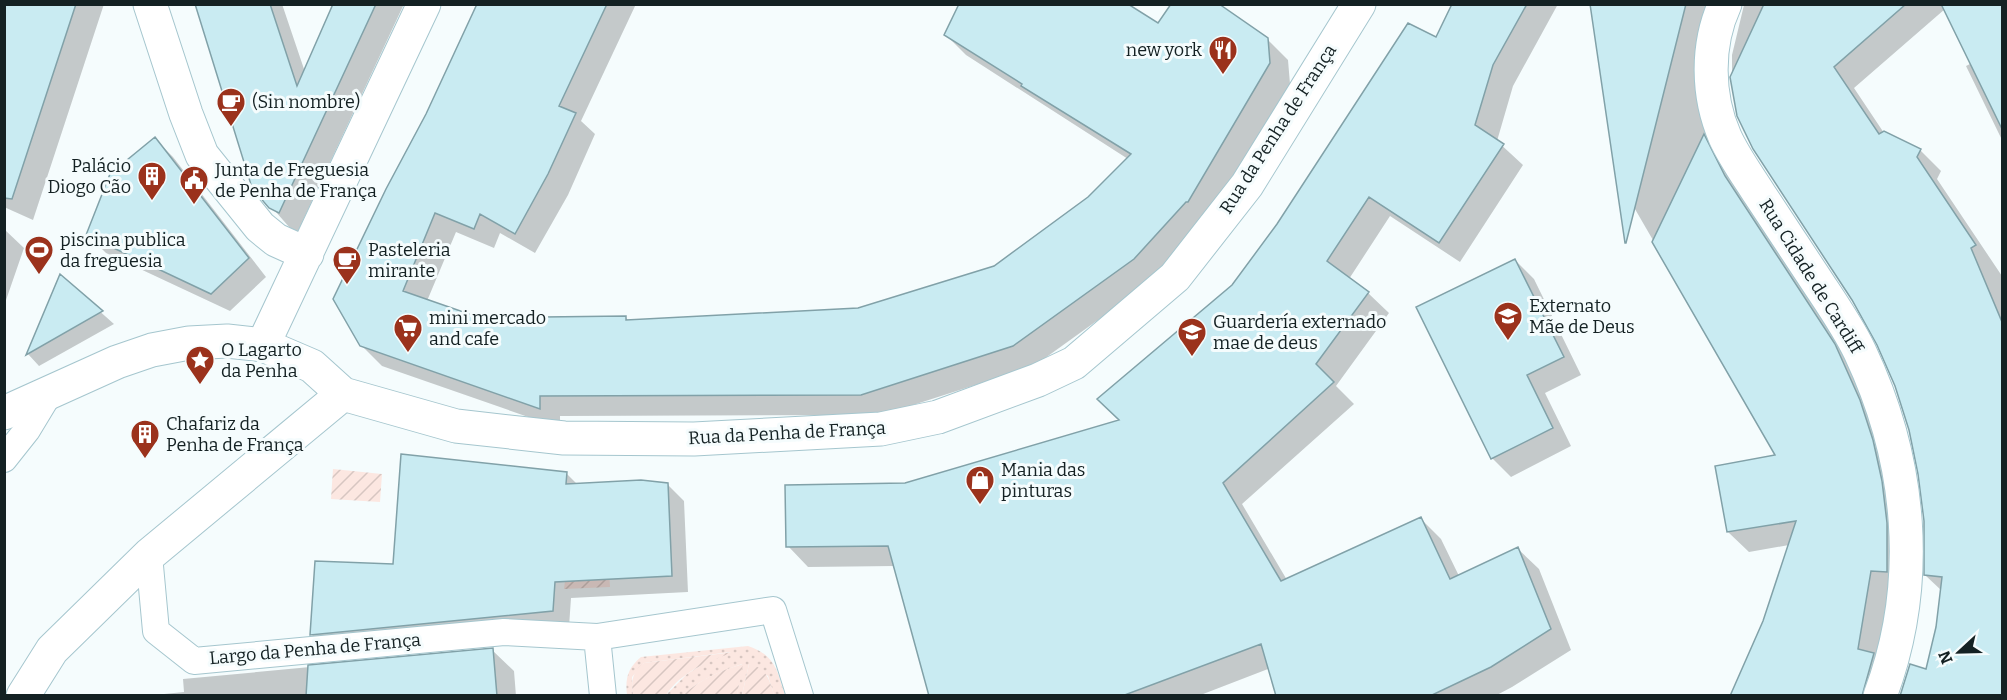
<svg xmlns="http://www.w3.org/2000/svg" width="2007" height="700" viewBox="0 0 2007 700" font-family="Bitter,serif">
  <defs>
    <pattern id="grass-dots" width="8" height="8" patternUnits="userSpaceOnUse" patternTransform="scale(1.5)"><rect width="8" height="8" fill="#fce7e1"/><path d="M2 2h.1M6 6h.1" fill="none" stroke="#d7c6c1" stroke-width="1.8" stroke-linecap="round"/></pattern>
    <pattern id="garden-furrows" width="10" height="10" patternUnits="userSpaceOnUse" patternTransform="scale(1.5)"><rect width="10" height="10" fill="#fce7e1"/><path d="M-1 1l2-2M0 10L10 0M9 11l2-2" fill="none" stroke="#d7c6c1"/></pattern>
  </defs>
  <rect width="100%" height="100%" fill="#f5fcfd"/>
  <!-- grass -->
  <path fill="url(#grass-dots)" d="M748 646C775 655 777 670 785 695H774L768 676 749 664 742 695H737L742 664C719 672 701 679 683 695H666L687 674 710 660 731 652 644 663 632 677 633 695H627C625 678 628 668 641 657Z"/>
  <!-- garden -->
  <path fill="url(#garden-furrows)" d="M333 469 382 474 380 502 331 499Z
    M607 536 610 587 564 589 570 538Z
    M734 652C709 661 681 672 666 695H633C631 681 632 672 644 663Z
    M743 664 737 695H683C701 679 719 671 743 664Z
    M749 664C767 668 769 679 774 695H742Z"/>
  <!-- shadow -->
  <path fill="#0003" d="M4 4H104L33 220 4 207Z
    M195 4H282L305 72 334 4H404L298 231 290 228 254 187Z
    M479 4H636L581 121 595 134 568 195 535 253 500 233 494 248 456 232 427 301 492 324 544 326 626 318 629 321 858 309 994 268 1089 198 1128 159 966 55 945 34 1158 25 1267 39 1288 60 1290 84 1209 221 1155 279 1034 366 882 415 560 416V428L382 366 361 345 428 115Z
    M1454 4H1558L1513 86 1497 141 1523 165 1460 262 1390 216 1349 279 1368 293 1389 313 1336 386 1354 404 1242 504 1287 580 1420 518 1441 539 1459 576 1518 549 1539 569 1571 650 1512 687 1495 696H1277L1268 669 1198 696H930L895 566 808 567 788 546 905 485 1121 421 1437 39Z
    M1591 4H2002V140L1966 66 1972 63 1945 9 1854 88 1884 133 1920 150 1941 171 1937 179 2002 276V696H1901L1927 671 1938 628 1942 591 1925 575V521L1920 474 1910 429 1896 385 1879 344 1732 86V55L1744 5 1733 10 1712 93 1850 358 1893 462 1887 696H1732L1764 621 1789 545 1749 552 1728 532 1778 456 1617 178Z
    M155 139 173 157 266 277 230 311 106 253 88 235Z
    M4 229 24 248 4 306Z
    M1515 260 1534 279 1581 375 1545 393 1571 446 1511 477 1492 458Z
    M61 277 114 324 39 366 28 354Z
    M567 474 578 485 667 484 684 501 688 592 571 598 569 627 328 651 311 634 394 565Z
    M492 650 514 671 516 696H144L184 692 183 679Z"/>
  <!-- building -->
  <path fill="#c9ebf2" stroke="#81a1a8" stroke-width="1.5" d="M4 4H76L12 199 4 198Z
    M195 4H270L297 86 333 4H376L279 213 269 208 252 188Z
    M477 4H607L559 106 576 113 548 174 515 234 480 214 474 229 435 213 403 291 492 322 543 324V317L626 316V320L858 308 994 266 1088 197 1131 154 1021 86 1022 84 944 35 959 4H1128L1158 23 1171 4H1219L1268 38 1270 63 1188 202H1186L1134 259 1013 346 861 395 540 396V409L360 346 333 299 386 189 426 114Z
    M1452 4H1527L1493 65 1475 125 1504 144 1439 243 1369 197 1327 261 1369 292 1316 364 1334 382 1223 483 1281 581 1421 517 1450 579 1518 547 1551 629 1491 667 1430 696H1276L1261 644 1122 696H929L888 546 786 547 785 485 905 483 1119 420 1097 399 1232 285 1277 224 1408 23 1436 37Z
    M1590 4H1686L1626 243H1625Z
    M1764 4H1906L1834 67 1879 134 1884 131 1921 149 1917 157 1976 245 1971 248 2002 322V696H1900L1910 664 1926 669 1936 627 1942 577 1924 575V521L1918 474 1909 430 1895 386 1877 345 1852 300 1753 149 1737 116 1730 77Z
    M1941 4H2002V129Z
    M1704 134 1725 176 1835 344 1860 400 1873 440 1882 481 1887 523V572L1871 571 1858 649 1874 653 1862 696H1730L1763 621 1796 521 1727 532 1715 466 1775 455 1652 242Z
    M155 137 249 258 211 294 86 235 110 174Z
    M1515 259 1564 357 1527 375 1553 428 1491 459 1416 307Z
    M60 274 103 311 26 355Z
    M401 454 567 472 566 484 641 480 668 483 672 576 555 582 553 611 310 635 315 561 393 564Z
    M493 648 497 696H306L308 665Z"/>
  <g fill="none" stroke-linecap="round" stroke-linejoin="round">
    <!-- service casing -->
    <g stroke="#a5c6ce" stroke-width="28">
      <path id="service" d="M4 459 27 430 50 392
        M149 555 156 631 194 661 504 632 597 637 773 610 800 696
        M597 637 603 696"/>
    </g>
    <!-- minor casing -->
    <g stroke="#a5c6ce" stroke-width="35">
      <path id="minor" d="M150 4 186 114 202 155 260 227 276 240 307 254
        M1725 4C1706 45 1707 96 1725 137 1734 157 1748 176 1760 195 1780 225 1800 256 1820 286 1834 307 1849 329 1860 352 1911 460 1923 582 1880 696
        M263 345 424 4
        M4 413 117 362 152 350 189 343 227 341 263 345 312 366 343 394 456 426 564 438 694 439 881 429 938 417 1038 380 1074 363 1175 277 1247 185 1359 4
        M23 696 52 650 149 555 343 394"/>
    </g>
    <!-- service -->
    <use href="#service" stroke="#fff" stroke-width="26"/>
    <!-- minor -->
    <use href="#minor" stroke="#fff" stroke-width="33"/>
  </g>
  <!-- icons -->
  <defs>
    <g id="restaurant-pin" transform="scale(1.5)"><path d="M0 17L-7.5 6A9.5 9.5 0 1 1 7.5 6Z" fill="#9b321c" stroke="#f5fcfd"/><path d="M-5-6h1v4h1v-4h1v4h1v-4h1v5L-1.5 .5V6h-2V.5L-5-1ZM5-6V6H3V1.5H1.5Q1.5-4 5-6Z" fill="#fff"/></g>
    <g id="cafe-pin" transform="scale(1.5)"><path d="M0 17L-7.5 6A9.5 9.5 0 1 1 7.5 6Z" fill="#9b321c" stroke="#f5fcfd"/><path d="M-5.5-4.5H6V0H3Q3 3.5 0 3.5H-2.5Q-5.5 3.5-5.5 0ZM3-3.2v2h1.7v-2ZM-6 4.5H4V6H-6Z" fill="#fff"/></g>
    <g id="building-pin" transform="scale(1.5)"><path d="M0 17L-7.5 6A9.5 9.5 0 1 1 7.5 6Z" fill="#9b321c" stroke="#f5fcfd"/><path d="M-4-6H4V6H1V3H-1V6H-4ZM-2.5-4.3h1.7v1.8h-1.7ZM.8-4.3h1.7v1.8H.8ZM-2.5-1h1.7V.8h-1.7ZM.8-1h1.7V.8H.8Z" fill="#fff"/></g>
    <g id="civic-pin" transform="scale(1.5)"><path d="M0 17L-7.5 6A9.5 9.5 0 1 1 7.5 6Z" fill="#9b321c" stroke="#f5fcfd"/><path d="M-.6-6.5H3V-4.5H.6V-3L4-1V1h2V6H-6V1h2V-1L-.6-3ZM-1.2 2.5V6h2.4V2.5Z" fill="#fff"/></g>
    <g id="stadium-pin" transform="scale(1.5)"><path d="M0 17L-7.5 6A9.5 9.5 0 1 1 7.5 6Z" fill="#9b321c" stroke="#f5fcfd"/><path d="M0-5a6.5 5 0 1 0 0 10a6.5 5 0 1 0 0-10ZM-3.5-1.8h7v3.6h-7Z" fill="#fff"/></g>
    <g id="school-pin" transform="scale(1.5)"><path d="M0 17L-7.5 6A9.5 9.5 0 1 1 7.5 6Z" fill="#9b321c" stroke="#f5fcfd"/><path d="M0-5L7-2L0 1L-7-2ZM-4 1L0 2.5L4 1V4Q0 6-4 4Z" fill="#fff"/></g>
    <g id="supermarket-pin" transform="scale(1.5)"><path d="M0 17L-7.5 6A9.5 9.5 0 1 1 7.5 6Z" fill="#9b321c" stroke="#f5fcfd"/><path d="M-6-5.5h2.5l.6 2H6L4.5 2H-2.5L-4.4-4H-6ZM-1.5 3.2a1.3 1.3 0 1 0 .1 0ZM3 3.2a1.3 1.3 0 1 0 .1 0Z" fill="#fff"/></g>
    <g id="sight-pin" transform="scale(1.5)"><path d="M0 17L-7.5 6A9.5 9.5 0 1 1 7.5 6Z" fill="#9b321c" stroke="#f5fcfd"/><path d="M0-6L1.8-2.2L6-1.7L2.9 1.2L3.7 5.4L0 3.3L-3.7 5.4L-2.9 1.2L-6-1.7L-1.8-2.2Z" fill="#fff"/></g>
    <g id="shop-pin" transform="scale(1.5)"><path d="M0 17L-7.5 6A9.5 9.5 0 1 1 7.5 6Z" fill="#9b321c" stroke="#f5fcfd"/><path d="M-5-2.5h2.3a2.7 3.5 0 0 1 5.4 0H5L5.5 6h-11ZM-1.5-2.5h3a1.5 2.3 0 0 0-3 0Z" fill="#fff"/></g>
  </defs>
  <g fill-rule="evenodd">
    <use href="#restaurant-pin" x="1223" y="50"/>
    <use href="#cafe-pin" x="231" y="102"/>
    <use href="#building-pin" x="152" y="176"/>
    <use href="#civic-pin" x="194" y="180"/>
    <use href="#stadium-pin" x="39" y="250"/>
    <use href="#cafe-pin" x="347" y="260"/>
    <use href="#school-pin" x="1508" y="316"/>
    <use href="#supermarket-pin" x="408" y="328"/>
    <use href="#school-pin" x="1192" y="332"/>
    <use href="#sight-pin" x="200" y="360"/>
    <use href="#building-pin" x="145" y="434"/>
    <use href="#shop-pin" x="980" y="480"/>
  </g>
  <g text-anchor="middle" stroke-width="6" stroke-linejoin="round" paint-order="stroke">
    <!-- poi labels -->
    <g font-size="18" fill="#142123" stroke="#f5fcfd" text-anchor="start">
      <text x="1202" y="56" text-anchor="end">new york</text>
      <text x="252" y="108">(Sin nombre)</text>
      <text x="131" y="172" text-anchor="end">Palácio<tspan x="131" dy="21">Diogo Cão</tspan></text>
      <text x="215" y="176">Junta de Freguesia<tspan x="215" dy="21">de Penha de França</tspan></text>
      <text x="60" y="246">piscina publica<tspan x="60" dy="21">da freguesia</tspan></text>
      <text x="368" y="256">Pasteleria<tspan x="368" dy="21">mirante</tspan></text>
      <text x="1529" y="312">Externato<tspan x="1529" dy="21">Mãe de Deus</tspan></text>
      <text x="429" y="324">mini mercado<tspan x="429" dy="21">and cafe</tspan></text>
      <text x="1213" y="328">Guardería externado<tspan x="1213" dy="21">mae de deus</tspan></text>
      <text x="221" y="356">O Lagarto<tspan x="221" dy="21">da Penha</tspan></text>
      <text x="166" y="430">Chafariz da<tspan x="166" dy="21">Penha de França</tspan></text>
      <text x="1001" y="476">Mania das<tspan x="1001" dy="21">pinturas</tspan></text>
    </g>
    <!-- street labels -->
    <g font-size="18" fill="#142123" stroke="#f5fcfd">
      <text transform="translate(1278 129) rotate(-57)" y="6">Rua da Penha de França</text>
      <text transform="translate(1811 276) rotate(58)" y="6">Rua Cidade de Cardiff</text>
      <text transform="translate(787 433) rotate(-3)" y="6">Rua da Penha de França</text>
      <text transform="translate(315 649) rotate(-5)" y="6">Largo da Penha de França</text>
    </g>
  </g>
  <!-- border -->
  <rect width="2007" height="700" fill="none" stroke="#142123" stroke-width="12"/>
  <!-- north arrow -->
  <g transform="translate(1959 652) rotate(248)" stroke="#f5fcfd" stroke-width="4.5" paint-order="stroke">
  <path d="M0-4.5L10 22L0 15L-10 22Z" fill="#142123"/>
  <text y="-9" font-size="16" font-weight="bold" text-anchor="middle" fill="#142123">N</text>
  </g>
</svg>
